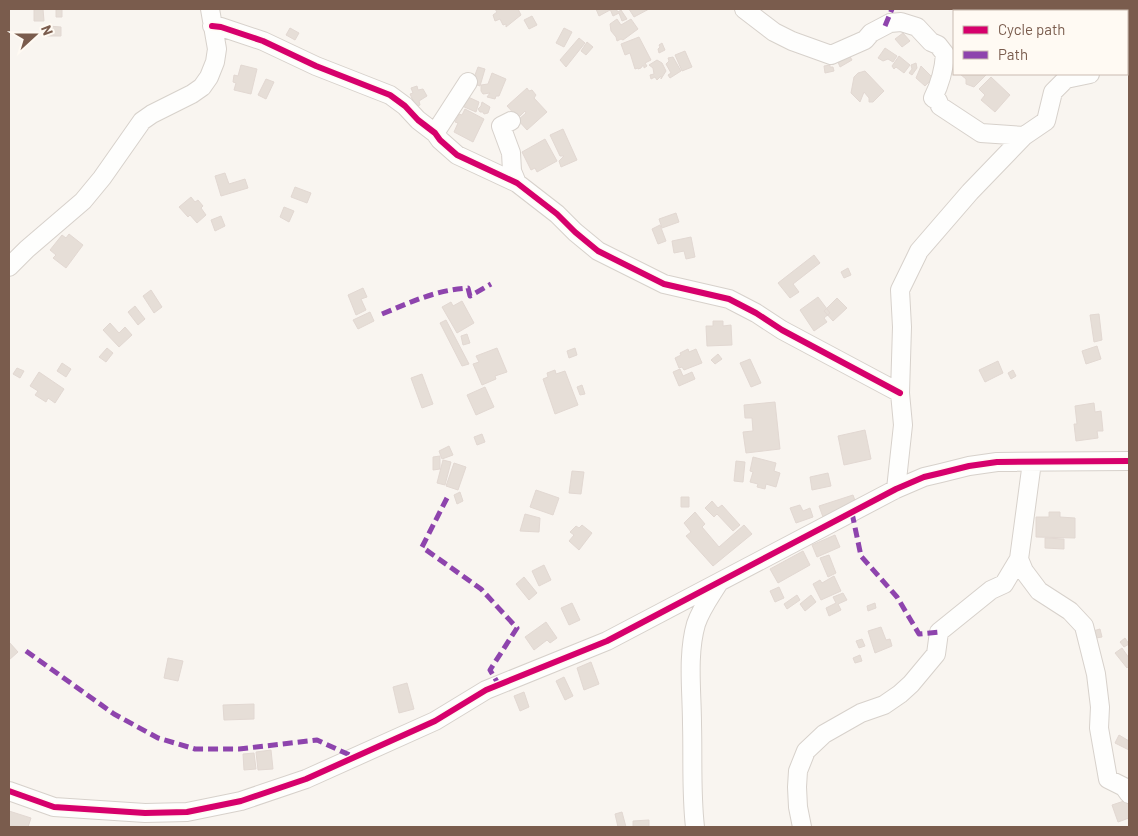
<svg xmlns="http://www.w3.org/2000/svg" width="1138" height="836" viewBox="0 0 1138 836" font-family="Barlow,sans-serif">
  <rect width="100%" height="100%" fill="#f9f5f0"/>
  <!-- building -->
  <path fill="#e6ded7" stroke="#e2d8d2" d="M34 9H43L44 21H34Z
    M56 9H62V17H56Z
    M495 9H518L521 15 506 27V24L503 25 500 19 495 21 493 15 497 12Z
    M596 9H609L610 10 599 16Z
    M610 9H616L618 12 621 10 627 19 622 21 619 13 613 16Z
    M629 9H649L634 17Z
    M985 9H1001L1002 11H987Z
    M532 16 537 25 529 29 524 20Z
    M617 19 621 25 631 19 638 29 623 40 621 39 617 41 616 37 611 31 610 24Z
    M48 26 61 27V36H47Z
    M290 28 299 33 295 40 286 35Z
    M564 28 572 32 564 47 556 43Z
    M903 33 910 41 902 47 895 39Z
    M639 37 651 60 645 63 647 66 644 68V66H642L641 68 638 69V68L635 69 630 53 625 55 621 44Z
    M579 38 585 43 566 67 560 60Z
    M587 42 593 47 586 55 581 51Z
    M662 43 665 50 659 53 658 49 660 47 659 45Z
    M885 48 897 56 893 62 888 59 883 61 878 58Z
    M685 51 692 67 682 71 675 55Z
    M848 53 852 60 840 67 836 57Z
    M899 56 910 65 904 73 896 67 894 69 892 66Z
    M673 57 681 71 670 78 668 75 671 73 666 64 669 61 668 58Z
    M657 60 662 63 666 71 661 79V76L657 80 655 77 651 79 650 75 654 74 653 68 649 65Z
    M916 63 917 68 912 75 909 73 912 69 911 65Z
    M241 65 257 69 251 94 234 90 236 83 233 82 234 75 238 76Z
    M830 65V67H833L834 71 825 73 824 66Z
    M921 66 933 78 925 86 916 78Z
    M478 67 485 69 480 86 472 83Z
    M865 71 884 91 873 102H869V98L864 92 860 102 851 93 854 77 858 73Z
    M492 73 506 79 499 96H496L495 99 487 97 490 93 483 94 481 91V85L488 84Z
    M960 74H987L974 87 966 84V79Z
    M991 77 1010 95 995 112 981 100 985 95 979 89Z
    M266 79 274 82 266 99 258 95Z
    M417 86 418 90 423 89 427 96 419 101 420 105 416 107 410 94 413 93 411 88Z
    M527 88 529 91 532 90 536 95 534 98 547 112 527 130 518 120 526 113 525 111 518 118 507 106Z
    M466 96 479 102 476 112 462 106Z
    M482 102 490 107 488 113 484 114 483 112H480L478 109 481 106Z
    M465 109 484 119 473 142 454 132 458 123 455 122 459 114 462 115Z
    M563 129 577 160 561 167 559 161 564 156H560L550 135Z
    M545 139 557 161 537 172 535 168 531 170 522 152Z
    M225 173 229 184 245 179 248 188 221 196 215 176Z
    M295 187 311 193 307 203 291 197Z
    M191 197 195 202 198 200 203 206 201 208 206 215 197 223 190 215 188 217 179 207Z
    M284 207 294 211 289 222 280 217Z
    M676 213 679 222 662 228 659 219Z
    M221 216 225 226 215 231 211 220Z
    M660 225 666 241 658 244 652 229Z
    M69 234 83 245 66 268 53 258 56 255 50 250 62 235 66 238Z
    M691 237 695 257 686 259 684 251 674 253 672 241Z
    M814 255 820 263 793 284 799 292 790 298 778 283Z
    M848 268 851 275 844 278 841 272Z
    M363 288 367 297 361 299 366 310 356 315 348 295Z
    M151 290 162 307 154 313 143 296Z
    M818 297 830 313 824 318 827 322 814 331 800 310Z
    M837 298 847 308 833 321 824 311Z
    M462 301 474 323 457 333 442 307 451 302 453 306Z
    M135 306 145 319 138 325 128 312Z
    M370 312 374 321 358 329 353 320Z
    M1099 314 1102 340 1094 342 1090 315Z
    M446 320 469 364 462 366 440 323Z
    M713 321H723V326L731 325 732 345 707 346 706 326H713Z
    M110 323 119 333 125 327 132 335 119 347 103 330Z
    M467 334 470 343 463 345 461 336Z
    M1097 346 1101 359 1086 364 1082 351Z
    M107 348 113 353 106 362 99 357Z
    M497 348 507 372 495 376 496 379 482 385 473 364 479 362 476 356Z
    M575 348 577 355 569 358 567 351Z
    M688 349 689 352 696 349 702 363 684 370 682 367 679 368 675 358 681 355 680 353Z
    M718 354 722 359 715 364 711 360Z
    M750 359 761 383 751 387 740 363Z
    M998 361 1003 373 985 382 979 370Z
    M62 363 71 369 66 377 57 371Z
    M17 368 24 371 20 378 13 374Z
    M680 369 683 376 692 372 695 379 679 386 673 372Z
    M555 370 556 374 565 371 578 405 555 414 543 379 548 377 547 373Z
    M1013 370 1016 376 1011 379 1008 373Z
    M39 372 64 389 55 403 48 398 46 402 35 395 38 391 30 386Z
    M422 374 433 404 422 408 411 378Z
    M582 385 585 394 580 395 577 387Z
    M485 387 494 407 476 415 467 395Z
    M775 402 780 449 746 453 743 432 753 431 752 418H745L744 405Z
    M1094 403 1095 412 1101 411 1103 431H1097L1098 438 1076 441 1074 424H1077L1075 406Z
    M865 430 871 459 844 465 838 436Z
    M482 434 485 442 477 445 474 437Z
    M449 446 453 455 442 459 439 451Z
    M440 456V469L433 470V457Z
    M753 457 776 463 774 471 780 473 776 487 766 484 765 489 757 487 758 484 750 482 753 472 750 471Z
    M443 460 451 462 445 485 437 483Z
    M736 461 745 462 743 482 734 481Z
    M454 463 466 467 458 490 446 486Z
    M572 471 584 472 581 494 569 493Z
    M828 473 831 486 812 490 810 477Z
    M536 490 559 498 553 515 530 507Z
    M460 492 463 501 457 504 454 495Z
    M853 495 857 506 823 517 819 506Z
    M681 497H689V507H681Z
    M712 501 718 508 722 505 740 525 733 531 717 514 714 517 705 508Z
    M800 505 803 511 810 508 813 517 796 523 790 508Z
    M695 512 705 524 702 527 719 547 744 525 752 534 713 566 686 536 691 532 684 523Z
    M1049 512H1060V517L1075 518V538L1036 537V517H1049Z
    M525 514 540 518 539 532 520 531Z
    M582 525 592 533 579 550 569 541 574 535 570 532 576 526 579 528Z
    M835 535 840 547 817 557 812 545Z
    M1045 538 1064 539V549L1045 548Z
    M803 551 810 565 778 583 770 569Z
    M829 555 836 573 828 577 820 558Z
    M544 565 551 580 539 586 532 571Z
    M834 576 841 591 821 600 813 584 820 580 822 583Z
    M524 577 537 593 529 600 516 584Z
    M779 587 784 598 775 602 770 591Z
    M843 593 847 600 838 604 841 610 829 616 826 608 836 603 833 597Z
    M797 595 800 600 787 609 784 604Z
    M811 595 816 602 805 611 800 604Z
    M572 603 580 620 569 625 561 608Z
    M875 603 876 608 868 611 867 606Z
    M546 622 557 638 550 643 547 640 534 650 525 637Z
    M881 627 886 640 890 639 892 646 875 653 868 631Z
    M1100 629 1102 637 1096 638 1093 631Z
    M1125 638 1129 644 1124 647 1120 642Z
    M862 639 865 646 859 648 856 641Z
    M9 642 18 652 9 660Z
    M1122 648 1129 658V666L1127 668 1115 653Z
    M860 655 862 661 855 663 853 658Z
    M168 658 183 661 178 681 164 678Z
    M591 662 599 684 584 690 577 668Z
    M564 677 573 696 565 700 556 681Z
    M407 683 414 709 399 713 393 687Z
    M524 692 529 707 520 711 514 696Z
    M254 704V719L224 720 223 705Z
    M1119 735 1129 741V750L1115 743Z
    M271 750 273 769 258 770 256 752Z
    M254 753 256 769 244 770 243 754Z
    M1127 800 1129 806V818L1118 822 1112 805Z
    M9 811 31 818 28 827 9 826Z
    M622 812 626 827H618L615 814Z
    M649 820V827H633V821Z"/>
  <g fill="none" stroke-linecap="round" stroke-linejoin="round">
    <!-- minor casing -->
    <g stroke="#d7d1cb" stroke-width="20">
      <path id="minor" d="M744 9 774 32 792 41 831 55 865 40 871 33 890 23 901 22 917 27 931 42 938 45 945 54C944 70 940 84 933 98L938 101 940 106 981 133 1024 136
        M1071 9V11
        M212 26 221 27 263 41 316 66 390 95 405 106 418 120 435 133 440 140 457 155 517 183 557 214 575 232 598 251 664 284 729 299 756 313 782 330 900 393
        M1127 61 1129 60
        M1066 79 1090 74
        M511 121 501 126 511 153 512 171 517 183
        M435 133 468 82
        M9 267 27 249 83 201 102 178 142 121 152 114 192 94 202 87 209 77 215 62 217 49 210 9
        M1032 462 1019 559 1024 571 1039 591 1070 611 1084 626 1096 674 1100 707 1099 728 1108 779 1124 787 1129 794
        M896 489 903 425 900 393 902 327 900 290 919 251 970 192 1024 136 1046 121 1053 92 1066 79 1069 74
        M9 791 54 807 145 813 187 812 241 801 306 779 435 721 486 690 607 641 896 489 924 477 941 473 969 466 997 462 1129 461
        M695 827C691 793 693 758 692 724 692 692 687 655 696 624 701 609 710 597 718 584
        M802 827 798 807 797 787 798 771 806 751 824 734 861 713 884 705 900 694 911 684 936 654 939 632 991 590 1004 584 1019 559"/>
    </g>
    <!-- minor -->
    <use href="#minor" stroke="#fefefd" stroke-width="18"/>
    <!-- quiet -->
    <path stroke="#8e44ad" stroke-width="5" stroke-dasharray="10 5" stroke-linecap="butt" d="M885 26 892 9
      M382 314C411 302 436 290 468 288L470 296 491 284
      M447 498 422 547 481 589 517 628 490 670 499 685
      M852 513 861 556 897 597 919 634 939 632
      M26 651 114 714 158 738 195 749H239L317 740 354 757"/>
    <!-- cycleway casing -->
    <g stroke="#fffaf3" stroke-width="9">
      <path id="cycleway" d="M212 26 221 27 263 41 316 66 390 95 405 106 418 120 435 133 440 140 457 155 517 183 557 214 575 232 598 251 664 284 729 299 756 313 782 330 900 393
        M9 791 54 807 145 813 187 812 241 801 306 779 435 721 486 690 607 641 896 489 924 477 941 473 969 466 997 462 1129 461"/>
    </g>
    <!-- cycleway -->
    <use href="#cycleway" stroke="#d6006c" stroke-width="6"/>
  </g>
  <!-- border -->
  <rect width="1138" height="836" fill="none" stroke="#7a5c4d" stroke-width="20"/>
  <!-- legend -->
  <rect x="953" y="10" width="175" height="65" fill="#fffaf3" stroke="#cabbb1"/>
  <rect x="963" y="26" width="25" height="8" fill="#d6006c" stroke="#cabbb1"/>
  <text x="998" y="35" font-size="15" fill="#7a5c4d">Cycle path</text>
  <rect x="963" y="51" width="25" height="8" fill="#8e44ad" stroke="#cabbb1"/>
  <text x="998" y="60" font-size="15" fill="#7a5c4d">Path</text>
  <!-- north arrow -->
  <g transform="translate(35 35) rotate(69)" stroke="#fffaf3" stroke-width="4" paint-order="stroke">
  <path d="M0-4L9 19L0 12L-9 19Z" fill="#7a5c4d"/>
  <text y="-8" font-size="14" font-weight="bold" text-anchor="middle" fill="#7a5c4d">N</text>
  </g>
</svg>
